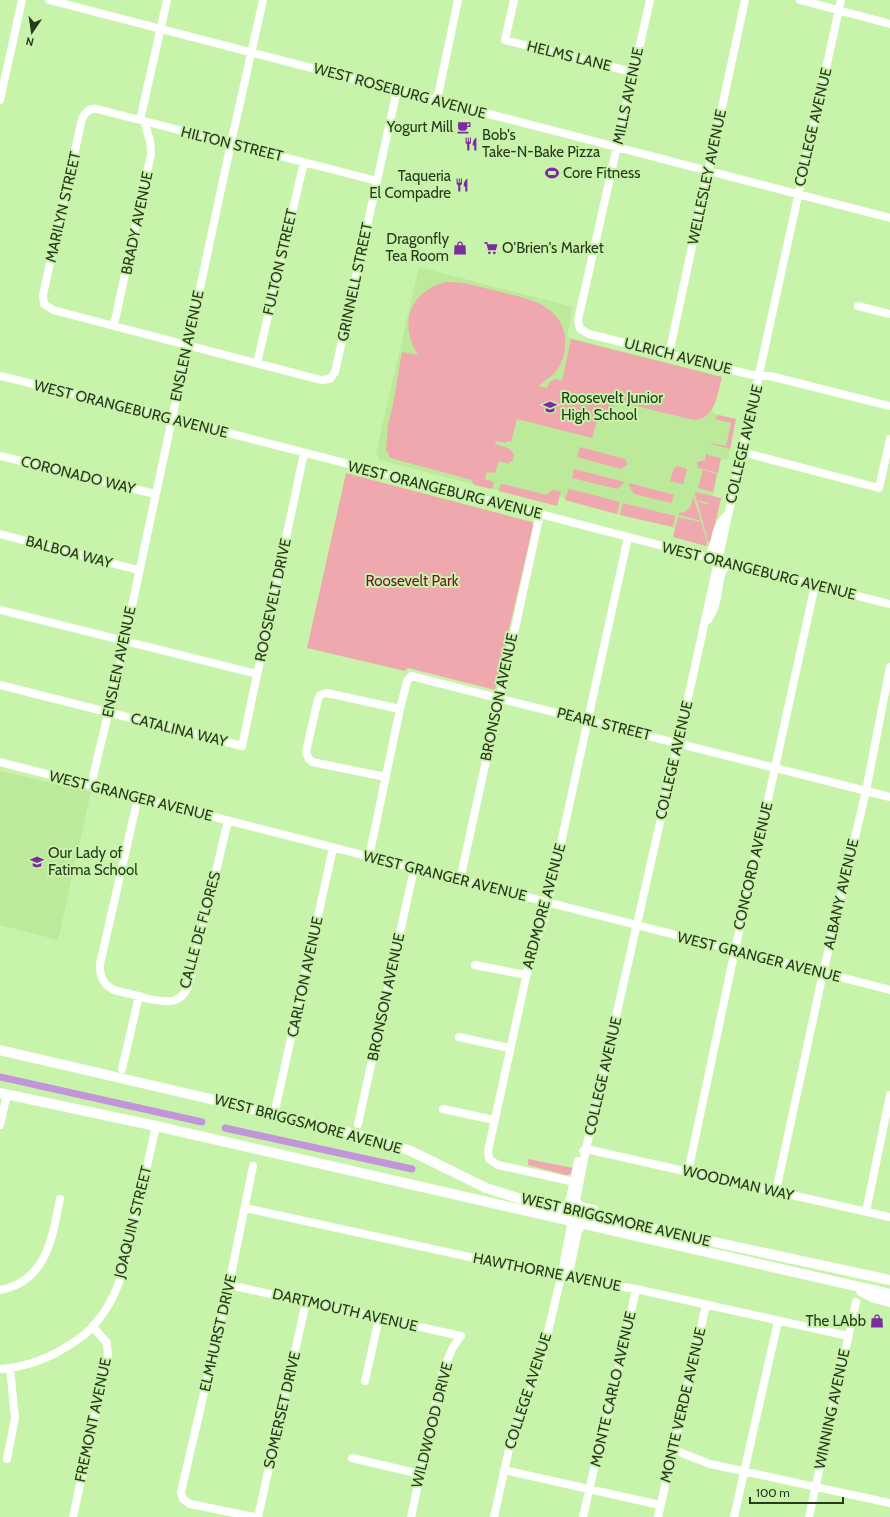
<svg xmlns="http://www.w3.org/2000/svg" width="890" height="1517" viewBox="0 0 890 1517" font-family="Cabin,sans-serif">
  <rect width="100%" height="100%" fill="#c8f3aa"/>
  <!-- built -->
  <path fill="#bcea9a" d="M419 267 573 307 567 337 722 377 715 402 711 411 716 414 736 419 728 460 721 459 713 496 721 498 711 544 708 546 673 537 675 528 593 508 565 500V498L559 497 557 506 380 460 376 453Z
    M0 771 91 792 58 940 0 925Z"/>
  <!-- green -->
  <path fill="#efa8ae" d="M446 282C464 281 480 287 497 291 524 298 558 302 565 335 566 345 565 356 560 365 555 376 545 379 539 386L546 388 548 386 549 383 554 379 562 381 571 339 722 377C717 396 715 419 694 420L615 401 613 409 611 410 613 411 612 414 605 413 603 422 597 421 592 438 517 419 511 442 507 441 506 443 496 441 495 444 510 449 514 455 512 462 509 461V464L499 461 495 473 487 472 485 479 494 482 492 489 474 485 472 480 390 458 386 449 388 425 393 405 402 352 418 355C398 324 410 291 446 282Z
    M718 415 736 419 730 449 711 444V443L726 446 731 423 715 419Z
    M580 447 625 459 628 464 621 469 577 457Z
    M706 453 708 455 721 458 718 473 698 468 697 462 705 460Z
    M678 466 687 469 683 484 670 481 674 468Z
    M574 469 625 482 617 489 572 478Z
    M703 470 717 474 713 492 698 488Z
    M346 473 532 522 533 526 495 690 408 668 405 671 307 648Z
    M629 483 674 495 671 503 634 494 629 486Z
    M503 484 546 495 552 490 561 491 557 506 499 491 500 485Z
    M570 489 620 502 617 514 565 500 568 490Z
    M696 492 721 498 711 541H708L697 501 708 505 709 503 696 500 695 494Z
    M693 496 701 521 679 515V513L685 512 691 506Z
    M623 503 675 516 673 527 620 515Z
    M678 517 701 522 707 541 706 546 673 537Z
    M528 1159 573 1168 572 1174 566 1175 528 1165Z"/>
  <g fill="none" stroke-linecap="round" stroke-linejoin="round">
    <!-- canal -->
    <path stroke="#c295db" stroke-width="7" d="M0 1077 202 1122
      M225 1128 412 1169"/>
    <!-- minor -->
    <path stroke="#fff" stroke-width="8" d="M49 0 890 218
      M514 0 505 40 632 72
      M650 0 578 320 580 329 589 334 748 374 759 376H770L890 406
      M800 0 890 24
      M0 100 22 0
      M435 100 439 91 458 0
      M140 120 167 0
      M377 181 97 109C90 108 85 112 82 119L43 295 44 304 53 310 321 380 330 379 335 372 397 90
      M858 306 890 314
      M114 325 151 154 150 141 144 121
      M669 354 745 0
      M257 363 304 162
      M0 376C298 448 593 530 890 604
      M742 452 879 488 890 439
      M0 456 155 494
      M0 534 138 570
      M707 557C715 549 714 538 718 528 720 524 723 520 725 517
      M0 610 257 674
      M708 620C711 615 714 610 715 605 720 592 717 572 729 563
      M0 685 242 746 304 453
      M0 762 890 990
      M386 777 312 762 309 759 306 752 318 699 320 695 327 693 400 709
      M91 785 117 676 231 143 263 0
      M138 797 100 964C99 977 105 987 117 991 126 993 136 995 145 998 164 1002 181 1007 189 984L228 821
      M369 857 400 709 407 681 411 676 890 797
      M460 880 540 514
      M475 965 526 975
      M459 1037 509 1048
      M122 1069 139 996
      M276 1106 333 848
      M443 1109 494 1120
      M358 1124 414 869
      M0 1125 7 1094
      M583 1151 586 1149 890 1217
      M253 1166 229 1285 181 1492 183 1499 190 1504 254 1517
      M688 1172 735 950 815 585
      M579 1183 498 1165 489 1159 488 1151 532 950 543 923 548 902 628 537
      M776 1191 823 973 866 791 890 667
      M245 1208 561 1277 636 1289 848 1336
      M564 1209 570 1199 578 1161
      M866 1212 890 1095
      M574 1279 570 1275V1269L578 1231 582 1225
      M229 1285 461 1336 453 1347 442 1373 411 1517
      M0 1290C47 1281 52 1238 60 1199
      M0 1369C29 1367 53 1357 77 1340 82 1336 89 1332 93 1326 109 1309 119 1286 125 1264L156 1126
      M365 1381 379 1318
      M673 1448 684 1454 710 1464 890 1503
      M352 1458 420 1474
      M7 1459 15 1418 10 1368
      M504 1470 660 1505
      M73 1517 108 1356 107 1343 93 1327
      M258 1517 306 1302
      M494 1517 511 1440 541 1361 561 1277 586 1149 683 721 841 0
      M583 1517 600 1443 610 1408 636 1289
      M658 1517 706 1305
      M734 1517 778 1321
      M809 1517 856 1302"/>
    <!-- major -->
    <path stroke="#fff" stroke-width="10" d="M0 1050 219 1101 371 1138 411 1151 486 1188 534 1203 890 1280
      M0 1093 156 1126 890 1294
      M576 1203 583 1208 594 1210
      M861 1291 874 1298 890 1302"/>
  </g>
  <!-- icons -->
  <defs>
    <g id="cafe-bare" transform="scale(1.08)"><path d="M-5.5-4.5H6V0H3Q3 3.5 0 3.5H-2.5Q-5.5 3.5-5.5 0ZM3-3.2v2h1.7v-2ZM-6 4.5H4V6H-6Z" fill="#7b2d9e" stroke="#c8f3aa" stroke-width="2.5" paint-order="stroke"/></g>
    <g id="restaurant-bare" transform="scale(1.08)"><path d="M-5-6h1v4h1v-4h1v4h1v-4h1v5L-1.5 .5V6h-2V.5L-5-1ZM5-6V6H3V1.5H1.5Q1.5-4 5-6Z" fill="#7b2d9e" stroke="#c8f3aa" stroke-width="2.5" paint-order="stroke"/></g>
    <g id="stadium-bare" transform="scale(1.08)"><path d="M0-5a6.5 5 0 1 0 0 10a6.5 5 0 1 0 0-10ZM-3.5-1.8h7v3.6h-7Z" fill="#7b2d9e" stroke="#c8f3aa" stroke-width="2.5" paint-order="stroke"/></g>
    <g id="shop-bare" transform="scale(1.08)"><path d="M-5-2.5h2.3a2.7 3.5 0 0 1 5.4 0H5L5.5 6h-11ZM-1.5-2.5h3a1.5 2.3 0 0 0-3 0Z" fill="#7b2d9e" stroke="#c8f3aa" stroke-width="2.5" paint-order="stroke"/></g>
    <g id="supermarket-bare" transform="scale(1.08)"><path d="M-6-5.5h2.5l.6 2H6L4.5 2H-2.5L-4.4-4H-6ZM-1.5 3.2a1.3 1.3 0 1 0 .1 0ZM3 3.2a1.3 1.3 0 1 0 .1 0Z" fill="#7b2d9e" stroke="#c8f3aa" stroke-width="2.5" paint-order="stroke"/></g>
    <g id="school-bare" transform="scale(1.08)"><path d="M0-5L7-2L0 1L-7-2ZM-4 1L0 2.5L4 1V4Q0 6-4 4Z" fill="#7b2d9e" stroke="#c8f3aa" stroke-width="2.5" paint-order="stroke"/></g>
  </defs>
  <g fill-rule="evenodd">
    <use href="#cafe-bare" x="464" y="127"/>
    <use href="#restaurant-bare" x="471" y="144"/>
    <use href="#stadium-bare" x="552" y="173"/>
    <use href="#restaurant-bare" x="462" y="185"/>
    <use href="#shop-bare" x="460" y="248"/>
    <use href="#supermarket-bare" x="491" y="248"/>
    <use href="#school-bare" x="550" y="407"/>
    <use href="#school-bare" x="37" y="862"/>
    <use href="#shop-bare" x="877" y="1321"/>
  </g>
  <g text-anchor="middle" stroke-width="4" stroke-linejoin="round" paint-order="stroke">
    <!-- street labels -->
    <g font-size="15" fill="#28391c" stroke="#c8f3aa">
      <text transform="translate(569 56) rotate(14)" y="5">HELMS LANE</text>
      <text transform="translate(400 91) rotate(15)" y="5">WEST ROSEBURG AVENUE</text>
      <text transform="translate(628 96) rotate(-78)" y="5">MILLS AVENUE</text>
      <text transform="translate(813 127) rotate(-77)" y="5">COLLEGE AVENUE</text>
      <text transform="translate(232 144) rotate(14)" y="5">HILTON STREET</text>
      <text transform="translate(707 177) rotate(-78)" y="5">WELLESLEY AVENUE</text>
      <text transform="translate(63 207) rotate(-77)" y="5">MARILYN STREET</text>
      <text transform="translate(137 223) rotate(-78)" y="5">BRADY AVENUE</text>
      <text transform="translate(280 262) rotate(-77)" y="5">FULTON STREET</text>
      <text transform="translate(355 282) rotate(-78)" y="5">GRINNELL STREET</text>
      <text transform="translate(187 346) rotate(-78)" y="5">ENSLEN AVENUE</text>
      <text transform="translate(678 356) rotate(14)" y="5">ULRICH AVENUE</text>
      <text transform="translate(131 409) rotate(14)" y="5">WEST ORANGEBURG AVENUE</text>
      <text transform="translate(744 444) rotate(-77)" y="5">COLLEGE AVENUE</text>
      <text transform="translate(78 475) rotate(14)" y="5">CORONADO WAY</text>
      <text transform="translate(445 490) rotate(14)" y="5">WEST ORANGEBURG AVENUE</text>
      <text transform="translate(69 552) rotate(15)" y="5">BALBOA WAY</text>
      <text transform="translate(759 571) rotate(14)" y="5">WEST ORANGEBURG AVENUE</text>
      <text transform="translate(273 600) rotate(-78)" y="5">ROOSEVELT DRIVE</text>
      <text transform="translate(119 662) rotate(-78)" y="5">ENSLEN AVENUE</text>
      <text transform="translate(499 697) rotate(-78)" y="5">BRONSON AVENUE</text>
      <text transform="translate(604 724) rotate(14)" y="5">PEARL STREET</text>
      <text transform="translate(179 730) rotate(14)" y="5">CATALINA WAY</text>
      <text transform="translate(674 760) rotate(-77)" y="5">COLLEGE AVENUE</text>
      <text transform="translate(131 796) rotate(14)" y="5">WEST GRANGER AVENUE</text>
      <text transform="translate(753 866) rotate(-77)" y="5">CONCORD AVENUE</text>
      <text transform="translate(445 876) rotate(14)" y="5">WEST GRANGER AVENUE</text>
      <text transform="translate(841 894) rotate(-77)" y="5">ALBANY AVENUE</text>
      <text transform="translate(544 906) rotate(-75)" y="5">ARDMORE AVENUE</text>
      <text transform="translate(200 930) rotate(-75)" y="5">CALLE DE FLORES</text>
      <text transform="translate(759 957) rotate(14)" y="5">WEST GRANGER AVENUE</text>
      <text transform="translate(305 977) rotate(-78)" y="5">CARLTON AVENUE</text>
      <text transform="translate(386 997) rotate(-78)" y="5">BRONSON AVENUE</text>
      <text transform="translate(603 1076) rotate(-77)" y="5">COLLEGE AVENUE</text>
      <text transform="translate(308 1124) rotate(15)" y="5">WEST BRIGGSMORE AVENUE</text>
      <text transform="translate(738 1183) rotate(13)" y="5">WOODMAN WAY</text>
      <text transform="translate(616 1220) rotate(13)" y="5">WEST BRIGGSMORE AVENUE</text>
      <text transform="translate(133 1222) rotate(-76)" y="5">JOAQUIN STREET</text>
      <text transform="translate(547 1272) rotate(11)" y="5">HAWTHORNE AVENUE</text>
      <text transform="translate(345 1310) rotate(13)" y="5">DARTMOUTH AVENUE</text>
      <text transform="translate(218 1333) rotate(-77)" y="5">ELMHURST DRIVE</text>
      <text transform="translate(613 1389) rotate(-77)" y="5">MONTE CARLO AVENUE</text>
      <text transform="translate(528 1391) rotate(-72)" y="5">COLLEGE AVENUE</text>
      <text transform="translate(683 1405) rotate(-77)" y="5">MONTE VERDE AVENUE</text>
      <text transform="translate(832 1409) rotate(-78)" y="5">WINNING AVENUE</text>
      <text transform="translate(282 1410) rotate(-77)" y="5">SOMERSET DRIVE</text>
      <text transform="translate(93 1420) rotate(-78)" y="5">FREMONT AVENUE</text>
      <text transform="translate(432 1425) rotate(-76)" y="5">WILDWOOD DRIVE</text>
    </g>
    <!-- poi labels -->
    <g font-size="15" fill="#28391c" stroke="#c8f3aa" text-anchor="start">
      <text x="453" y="132" text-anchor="end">Yogurt Mill</text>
      <text x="482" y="140">Bob's<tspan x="482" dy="17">Take-N-Bake Pizza</tspan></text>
      <text x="563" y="178">Core Fitness</text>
      <text x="451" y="181" text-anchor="end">Taqueria<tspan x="451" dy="17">El Compadre</tspan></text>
      <text x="449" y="244" text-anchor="end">Dragonfly<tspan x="449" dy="17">Tea Room</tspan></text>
      <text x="502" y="253">O'Brien's Market</text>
      <text x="561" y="403">Roosevelt Junior<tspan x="561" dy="17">High School</tspan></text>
      <text x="48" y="858">Our Lady of<tspan x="48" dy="17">Fatima School</tspan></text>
      <text x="866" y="1326" text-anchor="end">The LAbb</text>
    </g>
    <!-- park labels -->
    <g font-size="15" fill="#7b102d" stroke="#c8f3aa">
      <text x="412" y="586">Roosevelt Park</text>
    </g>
  </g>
  <!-- north arrow -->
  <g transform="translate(32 32) rotate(193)" stroke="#c8f3aa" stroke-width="3" paint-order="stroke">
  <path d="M0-3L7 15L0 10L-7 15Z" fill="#28391c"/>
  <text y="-6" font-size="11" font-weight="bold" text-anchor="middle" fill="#28391c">N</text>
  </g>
  <!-- scale -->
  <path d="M750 1497v6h93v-6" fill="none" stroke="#28391c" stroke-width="2"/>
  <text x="756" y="1497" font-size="12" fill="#28391c" stroke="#c8f3aa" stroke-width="3" paint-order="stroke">100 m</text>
</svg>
